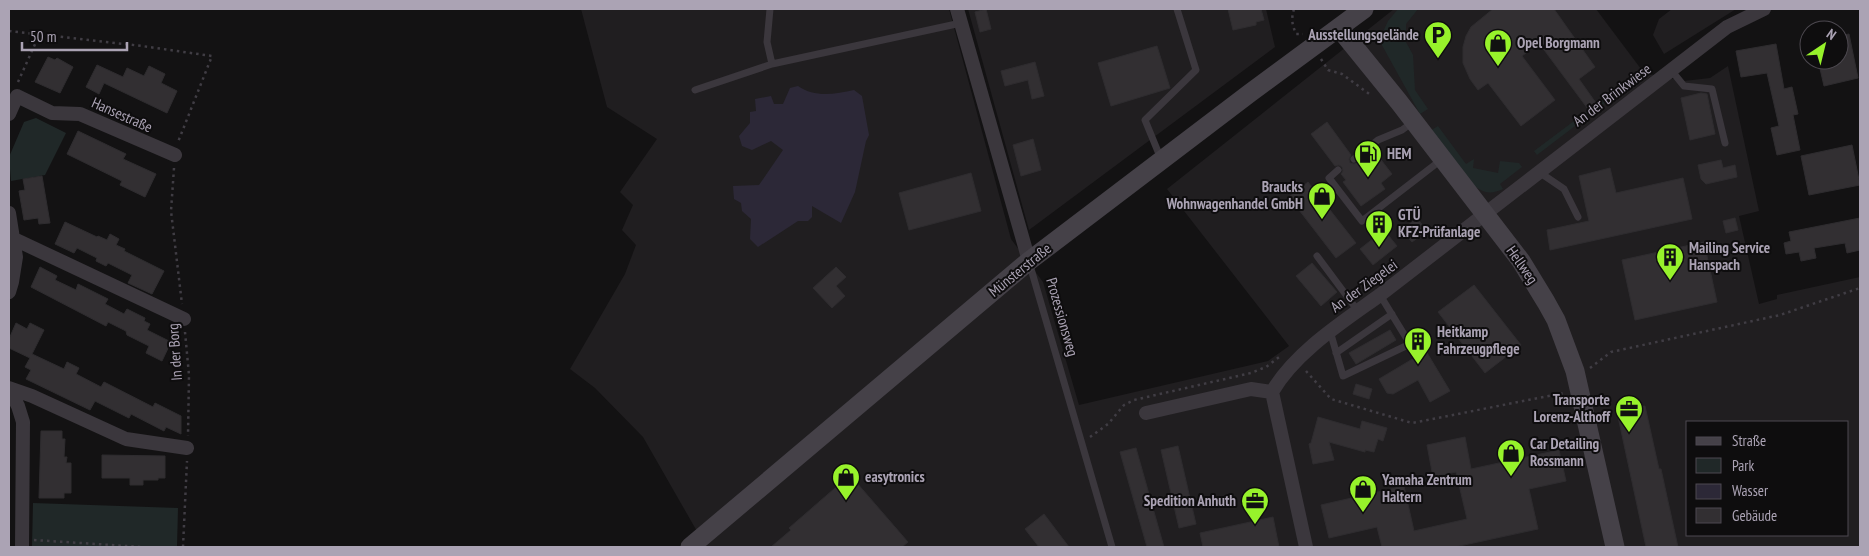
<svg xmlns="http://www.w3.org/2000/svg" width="1869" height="556" viewBox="0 0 1869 556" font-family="'PT Sans Narrow',sans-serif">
  <rect width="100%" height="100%" fill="#131213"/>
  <!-- built -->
  <path fill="#201e20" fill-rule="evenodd" d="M581 9H949L1011 239 1043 282 1079 405 1268 361 1289 346 1167 189 1394 9H1596L1644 73 1684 81 1710 78 1728 66 1759 211 1739 216 1759 304 1777 299V295L1860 277V547H706L643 437 595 388 570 369 625 274 636 245 622 230 633 205 620 192 657 139 607 107ZM1688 422H1848V535H1688Z
    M968 9H1266L1275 47 1029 230Z
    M1672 9H1736L1664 54 1653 35 1659 19Z"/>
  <!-- green -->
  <path fill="#202828" d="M1398 9H1418L1406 24V42L1413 55 1415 90 1428 109 1420 114 1378 38 1383 32 1388 21Z
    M1614 91 1617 94 1537 155 1534 151Z
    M36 118 66 133 45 175 11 181 9 157 24 122Z
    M1438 126 1466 164 1474 159 1473 168 1498 173 1500 161 1519 163 1522 167 1500 184 1503 189C1490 195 1483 193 1472 184L1430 131Z
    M33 503 178 508 177 547H32Z"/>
  <!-- water -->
  <path fill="#2c2837" d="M798 86C815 98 835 94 854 90L862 96 869 135 866 141 855 192 841 223 812 206V217L808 221H798L758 247 750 239 751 219 742 211 741 203 734 199 733 186 759 185 783 150 771 141 752 150 742 146 739 136 750 123V112L756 111 755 99 771 96 774 104H783L790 88Z"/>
  <!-- building -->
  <path fill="#322f32" stroke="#2e2c2f" d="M986 9 991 29 980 32 975 12Z
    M1228 9H1261L1264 20 1256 22V25L1233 30Z
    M1493 9H1554L1595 67 1579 79 1596 103 1588 109 1539 43 1522 56 1555 100 1521 126 1488 83 1478 90 1470 79 1463 63V47L1466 36 1471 27Z
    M1849 34 1858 78 1824 86 1818 60H1839V36Z
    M1776 44 1784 89 1792 87 1798 114 1793 115 1800 150 1777 155 1771 128 1779 126 1767 73 1741 77 1736 51Z
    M1157 46 1170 88 1111 106 1098 63Z
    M48 57 55 60 57 58 73 67 60 93 35 82Z
    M1035 62 1044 96 1032 99 1028 80 1005 86 1001 71Z
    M97 65 123 77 127 68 144 76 149 66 165 74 161 83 177 91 167 113 104 83 99 94 86 87Z
    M1701 93 1707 94 1715 134 1690 140 1681 98Z
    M1327 122 1351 155 1349 159 1350 163 1354 164 1357 163 1362 168 1378 156 1392 174 1381 183 1385 189 1361 206 1343 182 1346 180 1341 174 1343 171 1342 167 1339 165 1335 166 1311 134Z
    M78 131 126 154 123 159 156 174 145 197 120 185 122 181 67 154Z
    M1033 139 1041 170 1021 176 1013 145Z
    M1852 145 1860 185 1809 195 1801 156Z
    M1721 160 1723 168 1735 165 1737 177 1706 184 1701 179 1698 165Z
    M1610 168 1616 193 1683 178 1692 219 1550 250 1547 230 1589 221 1579 176Z
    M971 173 981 211 909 230 899 193Z
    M42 176 50 223 39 224 38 218 24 220 19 191 25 190 23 179Z
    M1308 182 1356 243 1336 258 1289 197Z
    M1417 218 1427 231 1412 242 1402 230Z
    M1735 218 1738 230 1726 233 1723 221Z
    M1860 218V250L1847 253 1845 243 1814 248 1816 258 1801 261 1799 252 1786 254 1784 243 1791 241 1789 232Z
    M65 222 97 237 98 236 107 240 110 234 119 239 116 245 125 249 124 251 164 271 152 294 128 283 132 275 108 263 106 266 96 261 97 258 77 248 74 253 55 244Z
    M1384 230 1397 246 1373 265 1360 249Z
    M1704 242 1717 302 1635 320 1622 260Z
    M1312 263 1337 292 1321 306 1296 276Z
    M40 267 57 276 55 280 76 290 78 284 108 299 105 304 124 314 127 309 145 318 144 321 150 324 147 330 171 342 162 361 146 353 149 346 127 335 126 331 108 322 106 326 31 287Z
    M836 267 846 277 836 286 845 296 832 308 813 288Z
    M1474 285 1521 345 1485 373 1438 312Z
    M16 323 27 329 30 323 44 330 32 354 64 369 67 362 79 368 76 374 101 387 104 382 153 407 155 403 181 416V434L166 427 164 431 131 414 129 418 95 401 90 410 26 379 31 370 25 367 30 358 9 348V339Z
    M1390 330 1396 340 1356 364 1349 353Z
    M1426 351 1450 391 1430 402 1418 380 1393 394 1387 393 1379 379Z
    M1356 384 1372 389 1369 399 1353 394Z
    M1645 406 1659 469H1661L1678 547H1646L1617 412Z
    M1318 417 1360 429 1362 421 1387 428 1383 441 1378 439 1374 452 1365 450V452L1329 442 1334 460 1313 464 1309 444 1311 443Z
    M41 431H62V439H65L64 457H67L66 463H71V493H64V498H39Z
    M1465 437 1471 469 1559 450 1566 481 1529 489 1538 529 1455 547H1382L1377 527 1329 538 1321 505 1404 486 1414 531 1467 519 1456 472 1433 477 1427 445Z
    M1178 446 1196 524 1179 528 1161 450Z
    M1136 448 1160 533 1164 547H1147L1120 452Z
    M102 455 165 456V478H158V480H143V485H130V478H102Z
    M850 475 908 542 902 547H771L791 530 789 528Z
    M1044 514 1069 547H1039L1025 529Z
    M1273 517 1279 547H1203L1200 533Z"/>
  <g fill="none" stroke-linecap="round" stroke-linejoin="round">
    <!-- path -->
    <path stroke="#403d44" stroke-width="2.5" stroke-dasharray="2.5 4" stroke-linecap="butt" d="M1294 9C1291 19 1292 24 1296 34H1303
      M9 31 142 46 212 56 178 142
      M1321 59 1328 70 1342 74 1372 96
      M18 82 40 33
      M174 168 171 211 182 304
      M185 332 189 375 188 436
      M1590 368 1611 352 1780 315 1860 288
      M1306 371 1331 399 1412 423 1564 393
      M1090 437 1108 424 1124 405 1134 400 1251 373 1266 367 1282 355
      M34 540 142 547
      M183 547 187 461"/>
    <!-- lane -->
    <path stroke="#3b373d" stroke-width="7" d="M770 9 767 42 772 64 961 23
      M1671 70 1684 86 1712 89 1725 143
      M695 90 772 64
      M1161 159 1145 120 1196 70 1177 9
      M1354 159 1378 140 1402 130 1413 122
      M1338 170 1329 178 1362 221 1441 160
      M1539 172 1564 189 1578 217
      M1317 256 1358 311
      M1029 262 1112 547
      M1330 331 1343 376 1410 344 1380 295
      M1336 353 1392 314
      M1584 404 1607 399"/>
    <!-- street -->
    <path stroke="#3b373d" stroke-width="14" d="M957 9 1029 261
      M9 114 17 96 52 113 80 114 175 155
      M9 213 16 257 12 282 9 292
      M12 238 184 319
      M9 388 32 396 126 439 187 448
      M9 389 18 406 23 422 22 547
      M1146 413 1251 389 1272 392
      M1306 547 1272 392C1295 352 1344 321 1380 295L1727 27 1764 9"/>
    <!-- secondary -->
    <path stroke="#454148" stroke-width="19" d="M1339 28 1399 102 1521 261 1546 302 1556 320 1575 371 1615 547
      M690 547 1029 261 1250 93 1364 9"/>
  </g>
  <!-- icons -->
  <defs>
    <g id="parking-pin" transform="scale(1.4375)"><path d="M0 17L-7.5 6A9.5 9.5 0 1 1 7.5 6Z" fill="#97f22b" stroke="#0e0d0e"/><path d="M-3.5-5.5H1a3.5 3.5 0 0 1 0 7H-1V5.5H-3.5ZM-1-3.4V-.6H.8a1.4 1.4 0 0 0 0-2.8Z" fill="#111"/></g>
    <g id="shop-pin" transform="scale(1.4375)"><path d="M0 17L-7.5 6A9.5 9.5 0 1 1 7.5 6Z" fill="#97f22b" stroke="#0e0d0e"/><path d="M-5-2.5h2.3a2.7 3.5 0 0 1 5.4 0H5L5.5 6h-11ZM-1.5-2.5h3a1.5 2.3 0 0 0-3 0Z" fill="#111"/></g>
    <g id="fuel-pin" transform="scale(1.4375)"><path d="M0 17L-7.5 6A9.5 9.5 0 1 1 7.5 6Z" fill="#97f22b" stroke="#0e0d0e"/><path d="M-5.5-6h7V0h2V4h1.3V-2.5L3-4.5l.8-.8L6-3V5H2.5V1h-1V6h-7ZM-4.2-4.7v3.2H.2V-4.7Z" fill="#111"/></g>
    <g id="building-pin" transform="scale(1.4375)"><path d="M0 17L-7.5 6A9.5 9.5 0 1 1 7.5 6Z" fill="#97f22b" stroke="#0e0d0e"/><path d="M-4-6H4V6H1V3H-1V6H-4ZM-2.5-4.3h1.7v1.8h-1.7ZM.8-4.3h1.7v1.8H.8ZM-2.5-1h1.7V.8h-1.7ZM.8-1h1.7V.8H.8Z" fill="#111"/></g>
    <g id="office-pin" transform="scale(1.4375)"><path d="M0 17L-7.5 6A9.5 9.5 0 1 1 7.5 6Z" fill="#97f22b" stroke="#0e0d0e"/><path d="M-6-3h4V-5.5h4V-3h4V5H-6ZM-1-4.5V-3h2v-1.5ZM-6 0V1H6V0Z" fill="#111"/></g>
  </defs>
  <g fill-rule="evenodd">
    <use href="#parking-pin" x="1438" y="35"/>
    <use href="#shop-pin" x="1498" y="43"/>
    <use href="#fuel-pin" x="1368" y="154"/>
    <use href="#shop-pin" x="1322" y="196"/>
    <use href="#building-pin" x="1379" y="224"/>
    <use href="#building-pin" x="1670" y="257"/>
    <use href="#building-pin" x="1418" y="341"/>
    <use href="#office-pin" x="1629" y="409"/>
    <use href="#shop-pin" x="1511" y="453"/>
    <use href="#shop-pin" x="846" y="477"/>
    <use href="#shop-pin" x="1363" y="489"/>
    <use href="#office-pin" x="1255" y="501"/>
  </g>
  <g text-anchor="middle" stroke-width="4" stroke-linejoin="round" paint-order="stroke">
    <!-- poi labels -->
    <g font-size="15" font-weight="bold" fill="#aba3b4" stroke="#0e0d0e" text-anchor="start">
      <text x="1419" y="40" text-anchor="end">Ausstellungsgelände</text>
      <text x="1517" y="48">Opel Borgmann</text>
      <text x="1387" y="159">HEM</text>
      <text x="1303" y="192" text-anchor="end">Braucks<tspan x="1303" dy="17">Wohnwagenhandel GmbH</tspan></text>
      <text x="1398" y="220">GTÜ<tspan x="1398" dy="17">KFZ-Prüfanlage</tspan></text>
      <text x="1689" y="253">Mailing Service<tspan x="1689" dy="17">Hanspach</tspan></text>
      <text x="1437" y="337">Heitkamp<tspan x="1437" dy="17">Fahrzeugpflege</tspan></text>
      <text x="1610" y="405" text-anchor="end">Transporte<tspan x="1610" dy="17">Lorenz-Althoff</tspan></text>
      <text x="1530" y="449">Car Detailing<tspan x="1530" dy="17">Rossmann</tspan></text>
      <text x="865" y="482">easytronics</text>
      <text x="1382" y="485">Yamaha Zentrum<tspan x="1382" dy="17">Haltern</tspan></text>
      <text x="1236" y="506" text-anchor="end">Spedition Anhuth</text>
    </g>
    <!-- street labels -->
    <g font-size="15" fill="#aba3b4" stroke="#0e0d0e">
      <text transform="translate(1612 95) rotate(-37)" y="5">An der Brinkwiese</text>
      <text transform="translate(122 115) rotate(24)" y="5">Hansestraße</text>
      <text transform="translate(1522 265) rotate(55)" y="5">Hellweg</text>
      <text transform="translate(1020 270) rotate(-39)" y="5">Münsterstraße</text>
      <text transform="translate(1364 286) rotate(-36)" y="5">An der Ziegelei</text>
      <text transform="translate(1062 317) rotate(74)" y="5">Prozessionsweg</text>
      <text transform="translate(175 352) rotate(-94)" y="5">In der Borg</text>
    </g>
  </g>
  <!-- border -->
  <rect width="1869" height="556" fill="none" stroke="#aba3b4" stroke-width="20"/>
  <!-- legend -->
  <rect x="1686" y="421" width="162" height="115" fill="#0e0d0e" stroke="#4d4950"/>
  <rect x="1696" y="437" width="25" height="8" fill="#454148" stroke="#4d4950"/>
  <text x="1732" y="446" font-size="15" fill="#aba3b4">Straße</text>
  <rect x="1696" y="458" width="25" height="15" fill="#202828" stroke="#4d4950"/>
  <text x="1732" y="471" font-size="15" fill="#aba3b4">Park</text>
  <rect x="1696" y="484" width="25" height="15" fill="#2c2837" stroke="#4d4950"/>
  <text x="1732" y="496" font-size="15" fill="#aba3b4">Wasser</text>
  <rect x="1696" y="508" width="25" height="15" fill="#322f32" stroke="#4d4950"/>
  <text x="1732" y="521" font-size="15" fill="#aba3b4">Gebäude</text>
  <!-- north arrow -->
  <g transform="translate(1824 45) rotate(35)"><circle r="24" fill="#0e0d0e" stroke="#4d4950"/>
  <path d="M0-4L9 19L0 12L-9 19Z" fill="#97f22b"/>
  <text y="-8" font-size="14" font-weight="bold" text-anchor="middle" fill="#aba3b4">N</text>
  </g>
  <!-- scale -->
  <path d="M22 42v8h105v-8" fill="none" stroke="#aba3b4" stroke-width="2.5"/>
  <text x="30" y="42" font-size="15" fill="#aba3b4" stroke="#0e0d0e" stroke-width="4" paint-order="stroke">50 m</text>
</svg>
